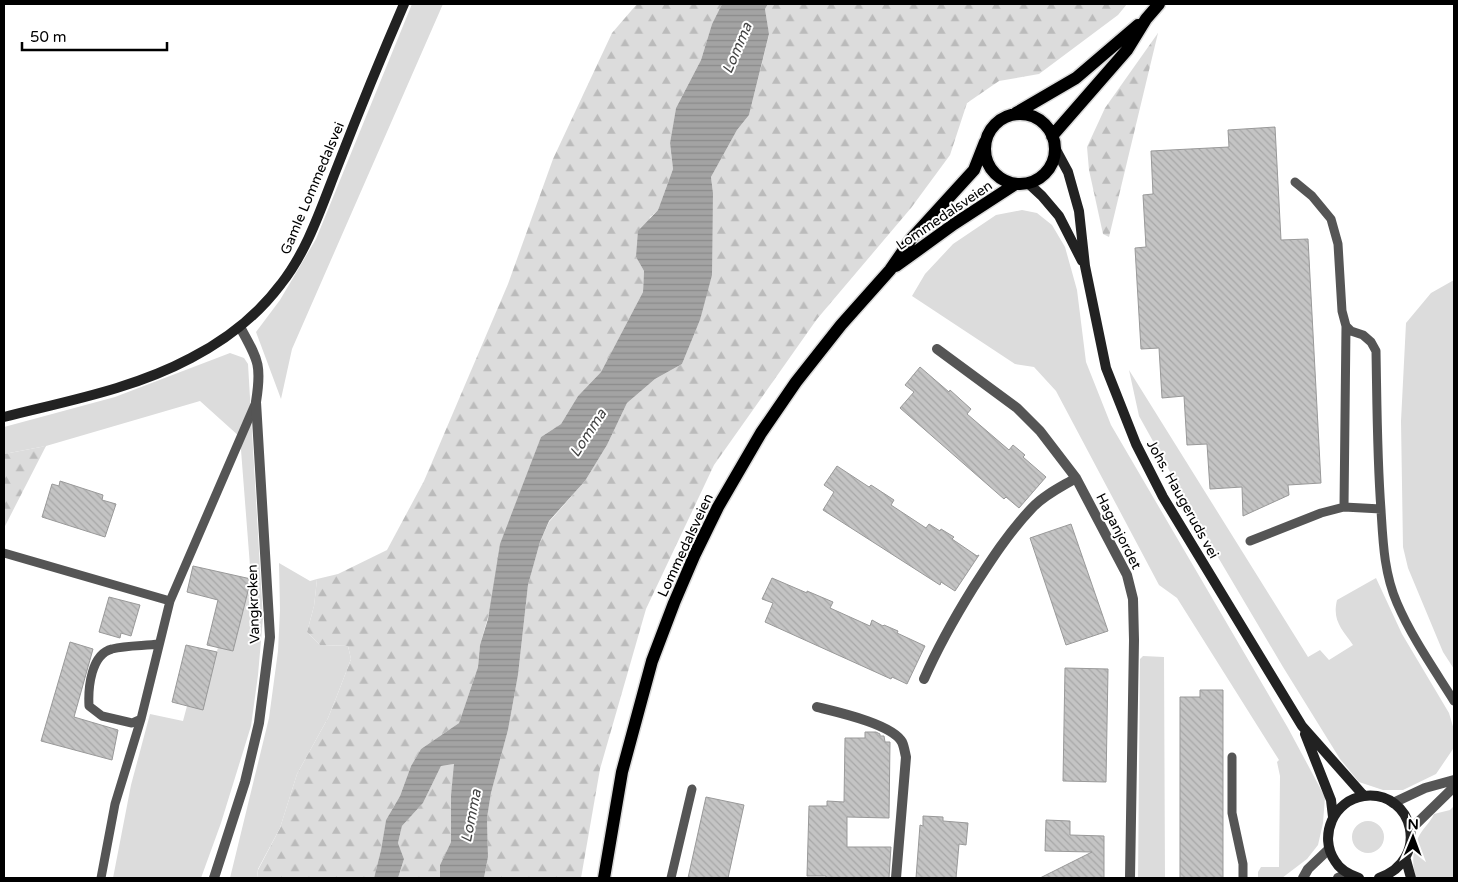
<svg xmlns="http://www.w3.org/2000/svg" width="1458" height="882" viewBox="0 0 1458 882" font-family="'Varela Round',sans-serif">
  <defs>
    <pattern id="forest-firs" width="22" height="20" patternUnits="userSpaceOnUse" patternTransform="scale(1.25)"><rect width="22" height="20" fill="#dcdcdc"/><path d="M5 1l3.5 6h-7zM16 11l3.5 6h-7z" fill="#bbb"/></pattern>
    <pattern id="water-rules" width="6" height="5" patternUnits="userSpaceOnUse" patternTransform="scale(1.25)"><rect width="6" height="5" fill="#a3a3a3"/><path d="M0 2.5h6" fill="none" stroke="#8b8b8b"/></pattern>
    <pattern id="building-back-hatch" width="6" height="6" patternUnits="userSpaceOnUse" patternTransform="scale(1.25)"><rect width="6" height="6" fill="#c4c4c4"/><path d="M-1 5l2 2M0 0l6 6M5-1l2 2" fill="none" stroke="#a7a7a7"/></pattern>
  </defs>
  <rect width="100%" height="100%" fill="#fff"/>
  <!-- grass -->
  <path fill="#dcdcdc" d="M412 4H443L292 349 281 399 256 332 280 300 316 239Z
    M1022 210 1037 213 1052 225 1065 247 1077 290 1086 362 1111 425 1288 728 1325 797 1323 823 1318 845 1307 859 1282 878H1258V872L1261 867H1279L1280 776 1277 762 1279 760 1177 598 1159 585 1056 391 1034 367 1015 364 912 296 925 274 953 244 996 215Z
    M1454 280V669L1443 652 1408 568 1403 547 1401 421 1406 323 1431 293Z
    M230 353 244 358 248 364 263 618 258 675 251 726 221 823 201 878H113L131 785 150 714 183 721 187 706 203 709 218 647 233 650 251 579 240 437 200 401 46 446 4 454V427L115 397Z
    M1129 370 1308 657 1320 650 1329 660 1353 645C1342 629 1332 621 1337 600L1376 578 1402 634 1449 713 1454 730 1453 749 1436 774 1403 790H1383L1359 782 1340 759 1283 667 1209 542 1139 416Z
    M279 563 310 581 317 579 314 606 307 632 320 645 348 646 351 659 338 693 328 718 297 774 280 828 258 869 257 878H230L269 718 278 651 280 610Z
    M1143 656 1164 657 1165 878H1138L1140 659Z
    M1454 806V878H1416C1412 865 1412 852 1418 838 1422 829 1430 823 1434 814L1450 810Z
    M1352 837a16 16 0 1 1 32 0a16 16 0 1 1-32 0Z"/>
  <!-- forest -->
  <path fill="url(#forest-firs)" d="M637 4H722L712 24 701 60 676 108 670 143 673 169 658 210 650 217 636 257 644 271 643 292 601 372 578 396 561 424 541 437 533 459 480 645 478 667 459 723 421 749 411 766 400 796 386 820 381 850 374 878H257L258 870 280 828 297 774 328 718 338 693 351 659 348 646 320 645 307 632 314 606 317 579 338 574 387 550 424 481 508 284 553 159 612 33Z
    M768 4H1127L1118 15 1039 74 999 81 967 103 950 155 911 208 817 319 714 465 646 609 600 769 581 878H484L488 857 487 818 491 793 508 730 518 675 528 585 540 542 549 522 585 481 607 445 627 403 655 379 682 364 700 320 711 232 713 193 711 177 737 130 749 115 769 35 765 9Z
    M1158 33 1109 237 1103 234 1089 170 1087 147 1105 108Z
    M46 446 4 528V454Z
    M455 764 451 795V842L440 865V878H398L404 859 398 843 402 826 423 803 441 766Z"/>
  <!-- water -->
  <path fill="url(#water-rules)" d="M722 4H768L765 9 769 34 749 115 737 130 711 177 713 193 712 275 700 320 682 364 655 379 627 403 607 445 585 481 549 521 540 542 528 585 518 675 508 730 491 793 487 818 488 857 484 878H440V865L451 842V795L454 764 441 766 423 803 402 826 398 843 404 859 398 878H374L381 850 386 820 400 796 411 766 421 749 459 723 478 667 480 645 488 619 500 544 541 437 561 424 578 396 601 372 643 292 644 271 636 257 638 231 658 210 673 169 670 143 676 108 701 60 712 24Z"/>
  <!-- building -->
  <path fill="url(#building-back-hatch)" stroke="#999" d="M1275 127 1281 240 1308 239 1321 483 1288 485 1289 495 1243 516 1242 487 1210 489 1207 444 1187 445 1184 396 1162 398 1159 348 1141 349 1135 248 1146 247 1143 195 1153 194 1151 151 1229 147 1228 130Z
    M920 367 949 392 950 390 971 409 967 414 1009 450 1013 445 1025 455 1023 457 1046 477 1019 508 1006 497 1004 499 900 408 914 392 905 385Z
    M837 466 869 487 871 485 894 500 891 505 926 528 929 524 940 531 941 529 954 537 952 539 977 556 979 555 955 591 941 582 940 585 823 510 834 492 824 485Z
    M60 481 103 495 102 500 116 504 105 537 42 517 52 484 59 486Z
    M1071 524 1108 631 1066 645 1030 538Z
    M193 566 251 579 233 651 207 645 218 600 187 592Z
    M772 578 807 593V591L833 602 830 608 870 626 872 620 883 626 884 625 898 631 897 633 925 646 907 684 892 677 891 679 765 622 773 603 762 599Z
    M109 597 140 605 131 636 121 633 120 638 99 632Z
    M70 642 93 649 74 717 118 730 112 760 41 741Z
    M186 645 217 652 203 710 172 702Z
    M1065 668 1108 669 1106 782 1063 781Z
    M1200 690H1223V878H1180V697H1200Z
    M865 732H876L880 734V736H884L885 742H890L889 818 847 817V847H891L889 878H826V876H807L809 806H827V801L844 802 845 738H865Z
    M706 797 744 805 728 878H688Z
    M923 816 943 817V821L968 823 966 845 959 844 956 878H916L920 825 923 826Z
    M1046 820 1070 821V835L1104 836V878H1040L1092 852 1045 851Z"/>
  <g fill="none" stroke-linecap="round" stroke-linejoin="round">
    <!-- primary casing -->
    <g stroke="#dbdbdb" stroke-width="15">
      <path id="primary" d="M1016 113 1076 78 1138 25
        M985 149a35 35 0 1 1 70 0a35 35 0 1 1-70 0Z
        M1052 136 1127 50 1146 19 1159 4
        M896 266 954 224 1014 185
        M604 878 622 772 652 661 674 603 695 554 718 507 761 433 796 382 841 325 890 270 912 238 974 170 985 142"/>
    </g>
    <!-- lane -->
    <path stroke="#555" stroke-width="9" d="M1295 182 1312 196 1331 219 1338 244 1342 311 1346 326 1351 331 1363 335 1371 342 1376 351C1377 404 1377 457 1381 510 1383 542 1384 573 1397 603 1412 638 1434 669 1454 701
      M1344 507 1346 326
      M1250 541 1321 513 1344 507 1381 509
      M4 553 170 601 256 402
      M159 644C144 646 127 645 112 649 91 654 88 688 89 706L102 716 132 723 141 719 170 601
      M1232 757V813L1243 864V878
      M101 878 115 804 141 719
      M671 878 692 789"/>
    <!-- street -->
    <path stroke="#555" stroke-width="10" d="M937 349 1017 408 1040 431 1076 478 1127 575 1133 599 1134 640 1130 878
      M924 679C938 647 955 617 973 588 991 560 1009 532 1032 508 1044 495 1061 487 1076 478
      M817 707C837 712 892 724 902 742 904 746 905 753 906 757L896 878
      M1393 803 1425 788 1454 780
      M1411 829 1454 787
      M214 878 245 782 259 723 270 637 256 402C262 364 258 360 240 327
      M1303 878 1308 869 1329 849
      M1338 878 1348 874"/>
    <!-- secondary -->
    <path stroke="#222" stroke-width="10" d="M1055 148 1068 172 1079 211 1085 266 1106 368 1136 444 1163 497 1302 726 1364 796
      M1028 183 1042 196 1059 216 1082 261
      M4 417C67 401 133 389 191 358 226 340 257 316 281 284 308 250 322 205 338 165 359 111 381 57 404 4
      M1305 734 1331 800 1333 817
      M1406 860 1411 878
      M1359 878C1350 875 1340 870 1335 861 1318 836 1334 800 1364 796 1414 790 1431 860 1379 878"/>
    <!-- primary -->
    <use href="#primary" stroke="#000" stroke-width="12"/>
  </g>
  <g text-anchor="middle" stroke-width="4" stroke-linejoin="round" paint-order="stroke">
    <!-- street labels -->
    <g font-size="14" fill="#000" stroke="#fff">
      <text transform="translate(312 188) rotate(-67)" y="5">Gamle Lommedalsvei</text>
      <text transform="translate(944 215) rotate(-34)" y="5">Lommedalsveien</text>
      <text transform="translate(1183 499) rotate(61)" y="5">Johs. Haugeruds vei</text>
      <text transform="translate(1119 531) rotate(63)" y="5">Haganjordet</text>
      <text transform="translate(685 545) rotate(-65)" y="5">Lommedalsveien</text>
      <text transform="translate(253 604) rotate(-92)" y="5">Vangkroken</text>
    </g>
    <!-- water labels -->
    <g font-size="15" font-style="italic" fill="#444" stroke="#fff">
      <text transform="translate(737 48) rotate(-67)" y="5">Lomma</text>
      <text transform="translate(588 433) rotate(-57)" y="5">Lomma</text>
      <text transform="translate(471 816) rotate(-79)" y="5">Lomma</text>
    </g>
  </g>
  <!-- border -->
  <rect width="1458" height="882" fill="none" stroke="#000000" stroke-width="10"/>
  <!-- north arrow -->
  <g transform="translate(1413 837) rotate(1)" stroke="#ffffff" stroke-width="4" paint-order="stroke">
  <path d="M0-4L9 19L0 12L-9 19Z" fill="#000000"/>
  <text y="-8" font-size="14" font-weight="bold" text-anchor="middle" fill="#000000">N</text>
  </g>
  <!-- scale -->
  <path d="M22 42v8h145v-8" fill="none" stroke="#000000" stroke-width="2.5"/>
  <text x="30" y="42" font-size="15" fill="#000000" stroke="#ffffff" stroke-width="4" paint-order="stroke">50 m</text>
</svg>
